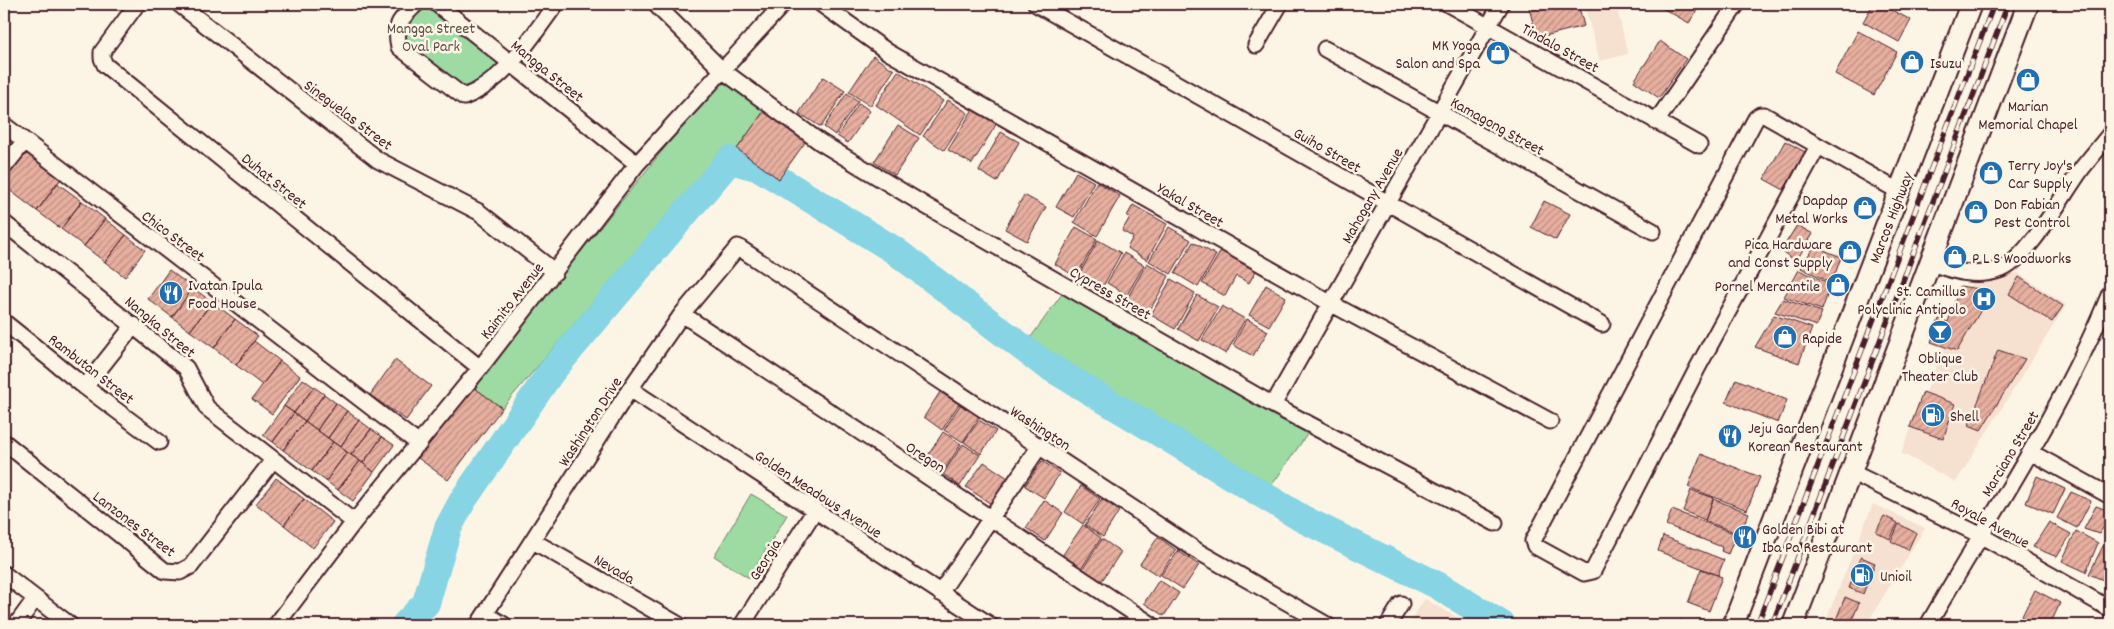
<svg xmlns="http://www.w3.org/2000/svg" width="2114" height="629" viewBox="0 0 2114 629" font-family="Dekko,sans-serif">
  <defs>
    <pattern id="building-hatch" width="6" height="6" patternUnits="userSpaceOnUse" patternTransform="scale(1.25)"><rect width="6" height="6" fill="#e7af9f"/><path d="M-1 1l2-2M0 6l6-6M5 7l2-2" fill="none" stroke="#bd8e82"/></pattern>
  </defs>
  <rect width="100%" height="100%" fill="#fcf5e5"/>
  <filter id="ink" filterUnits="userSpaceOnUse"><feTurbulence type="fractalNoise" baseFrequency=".02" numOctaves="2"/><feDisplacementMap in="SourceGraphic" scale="10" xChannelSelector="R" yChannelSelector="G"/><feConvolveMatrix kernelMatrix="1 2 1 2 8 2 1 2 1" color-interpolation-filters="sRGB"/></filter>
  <g filter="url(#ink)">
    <!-- built -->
    <path fill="#f6e0d0" d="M1584 4H1616L1628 54 1600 61Z
      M2018 273 2066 305 1956 482 1901 453 1973 279Z
      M1873 504 1925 528 1866 625H1824Z
      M1425 599 1470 625H1407Z"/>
    <!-- green -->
    <path fill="#9ddba3" stroke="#747d67" d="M429 4H432L505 62 473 90 463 92 401 45V22Z
      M722 77 764 111 737 149 723 150 502 408 472 386Z
      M1070 283 1315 423 1265 495 1143 428 1020 352Z
      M751 494 787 515 749 578 714 556Z"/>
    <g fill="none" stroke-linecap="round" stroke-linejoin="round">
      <!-- river -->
      <path stroke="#86d4e4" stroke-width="28" d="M405 625 426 603 448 528 463 500 551 372 730 160 760 168 894 250 1043 363 1303 519 1437 585 1502 625"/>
    </g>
    <!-- building -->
    <path fill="url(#building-hatch)" stroke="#4a1f2b" d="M1528 4H1578L1584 26 1537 38Z
      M1655 4H1701L1689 23Z
      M1873 4H1880L1911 20 1899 42 1863 22Z
      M1858 31 1897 52 1874 95 1835 74Z
      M1660 41 1686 59 1659 98 1634 81Z
      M873 56 894 70 870 106 849 92Z
      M898 71 943 101 920 135 876 105Z
      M823 77 845 91 821 127 799 113Z
      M847 93 858 101 835 135 824 127Z
      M948 100 968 113 944 150 923 136Z
      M859 103 870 111 848 143 837 136Z
      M973 109 997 123 972 164 948 150Z
      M764 111 806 141 779 179 737 149Z
      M898 125 919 138 895 175 874 162Z
      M1001 132 1019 142 997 182 979 171Z
      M1785 141 1805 152 1784 190 1764 179Z
      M25 151 61 179 37 211 4 186V179Z
      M1076 172 1094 182 1074 217 1056 207Z
      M1097 182 1120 196 1097 236 1074 222Z
      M57 183 82 201 61 229 37 211Z
      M1024 195 1046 207 1027 241 1005 229Z
      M82 201 105 219 84 246 61 229Z
      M1544 201 1570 214 1556 240 1531 227Z
      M1133 205 1167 224 1147 260 1127 248 1133 237 1122 231 1130 217 1127 216Z
      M105 219 126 235 105 262 84 246Z
      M1797 225 1813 234 1796 261 1781 251Z
      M1076 227 1097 239 1076 277 1055 264Z
      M1169 227 1191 240 1171 274 1149 261Z
      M126 235 145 250 125 277 105 262Z
      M1098 240 1121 253 1101 290 1078 277Z
      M1193 242 1216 255 1198 287 1175 273Z
      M1814 246 1841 257 1832 283 1801 268Z
      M1222 249 1257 269 1249 283 1236 276 1225 296 1202 283Z
      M1124 253 1144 265 1127 295 1107 283Z
      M1147 263 1169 276 1149 312 1127 299Z
      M169 270 193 288 172 317 148 299Z
      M1799 270 1831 284 1822 310 1784 297Z
      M2019 277 2063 306 2052 322 2009 294Z
      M1171 279 1195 293 1175 329 1151 315Z
      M1266 285 1286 297 1269 326 1249 315Z
      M1960 286 1992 291 1957 351 1931 342 1939 319 1948 322Z
      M193 288 212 302 190 331 172 317Z
      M1197 295 1218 307 1199 341 1178 329Z
      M1783 299 1822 312 1816 326 1775 312Z
      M212 302 235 319 214 348 190 331Z
      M1222 306 1245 319 1226 354 1202 340Z
      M1774 315 1812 328 1799 363 1755 347Z
      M235 319 258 336 236 365 214 348Z
      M1247 319 1268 331 1253 356 1233 345Z
      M254 341 280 361 262 385 236 365Z
      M1998 350 2025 359 1981 430 1969 425Z
      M395 360 431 386 406 420 370 395Z
      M280 361 300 376 272 414 252 399Z
      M303 379 314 387 294 413 284 406Z
      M1736 379 1787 400 1778 423 1726 402Z
      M472 386 502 408 448 480 418 458Z
      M314 387 324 394 305 421 294 413Z
      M940 392 959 404 942 430 924 417Z
      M1923 392 1955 404 1943 439 1910 427Z
      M324 394 336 403 317 430 305 421Z
      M336 403 347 411 328 438 317 430Z
      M961 404 979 417 963 442 944 430Z
      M284 406 294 413 273 442 263 435Z
      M347 411 359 420 340 447 328 438Z
      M294 413 305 421 283 450 273 442Z
      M359 420 371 429 351 455 340 447Z
      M979 420 996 431 981 454 964 442Z
      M305 421 333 442 312 471 283 450Z
      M371 429 382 437 363 463 351 455Z
      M943 432 961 444 943 472 925 460Z
      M382 437 394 445 374 472 363 463Z
      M333 442 347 452 326 481 312 471Z
      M963 444 980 455 960 486 943 474Z
      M347 452 360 461 338 490 326 481Z
      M1701 454 1760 477 1747 510 1688 487Z
      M360 461 374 472 353 501 338 490Z
      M1042 461 1060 473 1044 498 1025 486Z
      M984 462 1014 482 997 508 966 487Z
      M2037 476 2065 489 2053 514 2026 503Z
      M276 478 304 499 284 525 256 504Z
      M1081 486 1100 499 1083 524 1065 512Z
      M1691 490 1714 498 1705 520 1683 511Z
      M2071 492 2091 501 2077 528 2057 518Z
      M304 499 333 522 313 548 284 525Z
      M1102 499 1119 511 1103 537 1085 525Z
      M1713 499 1749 513 1740 534 1705 521Z
      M1044 500 1063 513 1045 541 1026 528Z
      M2096 506 2110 511V517L2099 534 2084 529Z
      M1672 510 1736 534 1728 554 1721 551 1722 547 1666 525Z
      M1884 516 1898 523 1890 539 1876 532Z
      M2049 522 2071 534 2057 557 2033 547Z
      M1899 524 1916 533 1908 550 1891 541Z
      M1083 525 1101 538 1081 569 1062 556Z
      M2110 529V541L2105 539Z
      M2076 531 2098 543 2086 572 2062 561Z
      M1663 536 1724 560 1718 575 1658 551Z
      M1158 537 1176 550 1159 576 1140 564Z
      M1102 539 1121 552 1101 582 1082 570Z
      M2103 546 2110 551V577L2108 582 2089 574Z
      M1178 551 1199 565 1183 589 1161 575Z
      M1861 557 1875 563 1863 594 1849 588Z
      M1701 569 1722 577 1709 611 1688 603Z
      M1159 580 1179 593 1164 616 1144 603Z
      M2035 590 2060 603 2050 625H2030L2020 620Z
      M1845 597 1859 603 1850 625H1834Z
      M1680 620 1693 625H1677Z"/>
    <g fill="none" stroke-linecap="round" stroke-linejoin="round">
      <!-- minor casing -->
      <g stroke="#4a1f2b" stroke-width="19">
        <path id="minor" d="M137 4 102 52V58L105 65 480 368
          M179 4 378 160 479 212 555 272
          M416 4C400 20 394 23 399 47L464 97C505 82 531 37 556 4
          M437 4 637 164
          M658 4 659 8 722 70 820 142 926 206 1273 405 1495 523
          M821 4 888 52 1330 303 1550 421
          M1036 4 1602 324
          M1448 4 1699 145
          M1256 45 1280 4
          M1325 49 1653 231
          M1656 122 1737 4
          M4 125 419 444
          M1818 146 1698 367 1593 571 1584 573 1535 546 1533 541 1756 118 1760 115H1764L1900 192
          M4 167 24 142
          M4 223 186 368 207 408 354 522
          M1932 263C1953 271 1976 278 1999 270 2027 262 2064 192 2083 167 2092 156 2101 145 2110 134
          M682 314 1152 625
          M4 322 85 387 159 442
          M85 387 134 325
          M630 389 990 625
          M1273 405 1501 4
          M4 442 165 571 180 572 191 566 273 460
          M2032 453 2110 496
          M1851 472 1980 535 2110 609
          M533 541 679 625
          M4 574 70 625
          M940 593 1039 447
          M485 614 504 625
          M16 625 35 599
          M276 625 354 522 480 368 637 164 783 4
          M478 625 630 389 682 314 738 247 1199 552 1327 625
          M742 625 815 510
          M1388 625 1401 604
          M1928 625C1991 515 2062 411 2110 293"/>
      </g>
      <!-- major casing -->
      <g stroke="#4a1f2b" stroke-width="24">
        <path id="major" d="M1733 625 1971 4
          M1793 625 2028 4"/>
      </g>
      <!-- minor -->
      <use href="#minor" stroke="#fcf5e5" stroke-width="15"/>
      <!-- major -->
      <use href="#major" stroke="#fcf5e5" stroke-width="20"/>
      <!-- rail casing -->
      <g stroke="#4a1f2b" stroke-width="5.5">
        <path id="rail" d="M1757 625 1994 4
          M1772 625 2008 4"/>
      </g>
      <!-- rail -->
      <use href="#rail" stroke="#fcf5e5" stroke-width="4" stroke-dasharray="11" stroke-linecap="butt"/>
    </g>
  </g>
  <!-- icons -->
  <defs>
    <g id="shop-disc" transform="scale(1.25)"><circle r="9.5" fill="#1f6fb2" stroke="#fcf5e5"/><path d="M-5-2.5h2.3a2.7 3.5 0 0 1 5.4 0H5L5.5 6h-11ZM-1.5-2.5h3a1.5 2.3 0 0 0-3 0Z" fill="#fff"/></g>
    <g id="restaurant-disc" transform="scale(1.25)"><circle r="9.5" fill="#1f6fb2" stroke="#fcf5e5"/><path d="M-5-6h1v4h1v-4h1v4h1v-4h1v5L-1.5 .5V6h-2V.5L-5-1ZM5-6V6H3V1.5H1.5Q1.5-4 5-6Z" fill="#fff"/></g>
    <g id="hospital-disc" transform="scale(1.25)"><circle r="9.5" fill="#1f6fb2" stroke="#fcf5e5"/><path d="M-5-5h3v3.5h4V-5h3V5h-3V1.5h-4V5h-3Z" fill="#fff"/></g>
    <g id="bar-disc" transform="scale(1.25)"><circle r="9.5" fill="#1f6fb2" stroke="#fcf5e5"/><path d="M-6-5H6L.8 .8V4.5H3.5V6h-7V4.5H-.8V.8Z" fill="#fff"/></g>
    <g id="fuel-disc" transform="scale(1.25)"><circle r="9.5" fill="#1f6fb2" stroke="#fcf5e5"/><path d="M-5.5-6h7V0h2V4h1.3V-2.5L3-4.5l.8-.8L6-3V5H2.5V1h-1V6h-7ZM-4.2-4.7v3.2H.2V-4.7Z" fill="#fff"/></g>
  </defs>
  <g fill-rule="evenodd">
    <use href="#shop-disc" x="1498" y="53"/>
    <use href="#shop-disc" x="1912" y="62"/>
    <use href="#shop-disc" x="2028" y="80"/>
    <use href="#shop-disc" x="1991" y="173"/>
    <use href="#shop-disc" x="1865" y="208"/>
    <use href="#shop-disc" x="1976" y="212"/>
    <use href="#shop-disc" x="1850" y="252"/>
    <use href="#shop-disc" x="1955" y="257"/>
    <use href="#shop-disc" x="1838" y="285"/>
    <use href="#restaurant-disc" x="171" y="293"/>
    <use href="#hospital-disc" x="1984" y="299"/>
    <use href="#bar-disc" x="1940" y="332"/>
    <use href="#shop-disc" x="1785" y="337"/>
    <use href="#fuel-disc" x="1933" y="415"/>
    <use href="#restaurant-disc" x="1730" y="436"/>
    <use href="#restaurant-disc" x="1745" y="537"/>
    <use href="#fuel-disc" x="1862" y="575"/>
  </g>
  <g text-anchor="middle" stroke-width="5" stroke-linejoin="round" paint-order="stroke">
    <!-- park labels -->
    <g font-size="16" fill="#5f4e49" stroke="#fcf5e5">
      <text x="431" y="33">Mangga Street<tspan x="431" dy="18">Oval Park</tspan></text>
    </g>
    <!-- poi labels -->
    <g font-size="16" fill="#4a1f2b" stroke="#fcf5e5" text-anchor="start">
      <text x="1480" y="50" text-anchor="end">MK Yoga<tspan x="1480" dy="18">Salon and Spa</tspan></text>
      <text x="1930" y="68">Isuzu</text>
      <text x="2028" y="111" text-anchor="middle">Marian<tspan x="2028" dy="18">Memorial Chapel</tspan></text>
      <text x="2008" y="170">Terry Joy's<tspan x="2008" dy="18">Car Supply</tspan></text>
      <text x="1848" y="205" text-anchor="end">Dapdap<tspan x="1848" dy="18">Metal Works</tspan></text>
      <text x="1994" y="209">Don Fabian<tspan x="1994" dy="18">Pest Control</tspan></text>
      <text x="1832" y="249" text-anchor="end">Pica Hardware<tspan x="1832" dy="18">and Const Supply</tspan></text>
      <text x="1972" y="263">P L S Woodworks</text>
      <text x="188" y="290">Ivatan Ipula<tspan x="188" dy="18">Food House</tspan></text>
      <text x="1820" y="291" text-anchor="end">Pornel Mercantile</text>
      <text x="1966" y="296" text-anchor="end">St. Camillus<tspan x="1966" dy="18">Polyclinic Antipolo</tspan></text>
      <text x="1802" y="343">Rapide</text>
      <text x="1940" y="363" text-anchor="middle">Oblique<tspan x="1940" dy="18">Theater Club</tspan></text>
      <text x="1950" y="421">Shell</text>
      <text x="1748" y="433">Jeju Garden<tspan x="1748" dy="18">Korean Restaurant</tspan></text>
      <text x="1762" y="534">Golden Bibi at<tspan x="1762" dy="18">Iba Pa Restaurant</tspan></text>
      <text x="1880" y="581">Unioil</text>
    </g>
    <!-- street labels -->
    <g font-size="16" fill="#4a1f2b" stroke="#fcf5e5">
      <text transform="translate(1561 47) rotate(29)" y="6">Tindalo Street</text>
      <text transform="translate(548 70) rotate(39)" y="6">Mangga Street</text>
      <text transform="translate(349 114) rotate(37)" y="6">Sineguelas Street</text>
      <text transform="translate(1498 125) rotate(29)" y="6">Kamagong Street</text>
      <text transform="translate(1328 149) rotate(30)" y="6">Guiho Street</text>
      <text transform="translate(275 180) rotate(39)" y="6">Duhat Street</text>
      <text transform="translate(1371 195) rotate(-60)" y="6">Mahogany Avenue</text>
      <text transform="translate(1191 204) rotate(30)" y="6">Yakal Street</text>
      <text transform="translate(1890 217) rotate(-69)" y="6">Marcos Highway</text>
      <text transform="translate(174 235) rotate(37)" y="6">Chico Street</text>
      <text transform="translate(1111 292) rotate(30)" y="6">Cypress Street</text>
      <text transform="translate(511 300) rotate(-52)" y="6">Kaimito Avenue</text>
      <text transform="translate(161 326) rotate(40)" y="6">Nangka Street</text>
      <text transform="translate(92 368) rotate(38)" y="6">Rambutan Street</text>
      <text transform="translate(589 421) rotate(-57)" y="6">Washington Drive</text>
      <text transform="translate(1041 427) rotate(33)" y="6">Washington</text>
      <text transform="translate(2009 453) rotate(-59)" y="6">Marciano Street</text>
      <text transform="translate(926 456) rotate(33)" y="6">Oregon</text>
      <text transform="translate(819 493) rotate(33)" y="6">Golden Meadows Avenue</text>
      <text transform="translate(1991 522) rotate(29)" y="6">Royale Avenue</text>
      <text transform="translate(135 523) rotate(37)" y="6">Lanzones Street</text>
      <text transform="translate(764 559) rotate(-58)" y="6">Georgia</text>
      <text transform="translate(615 568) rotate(30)" y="6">Nevada</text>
    </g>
  </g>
  <!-- margin -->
  <rect width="2114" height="629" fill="none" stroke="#fcf5e5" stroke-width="20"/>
  <rect x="10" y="10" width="2094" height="609" fill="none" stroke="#4a1f2b" stroke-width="2" filter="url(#ink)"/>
</svg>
